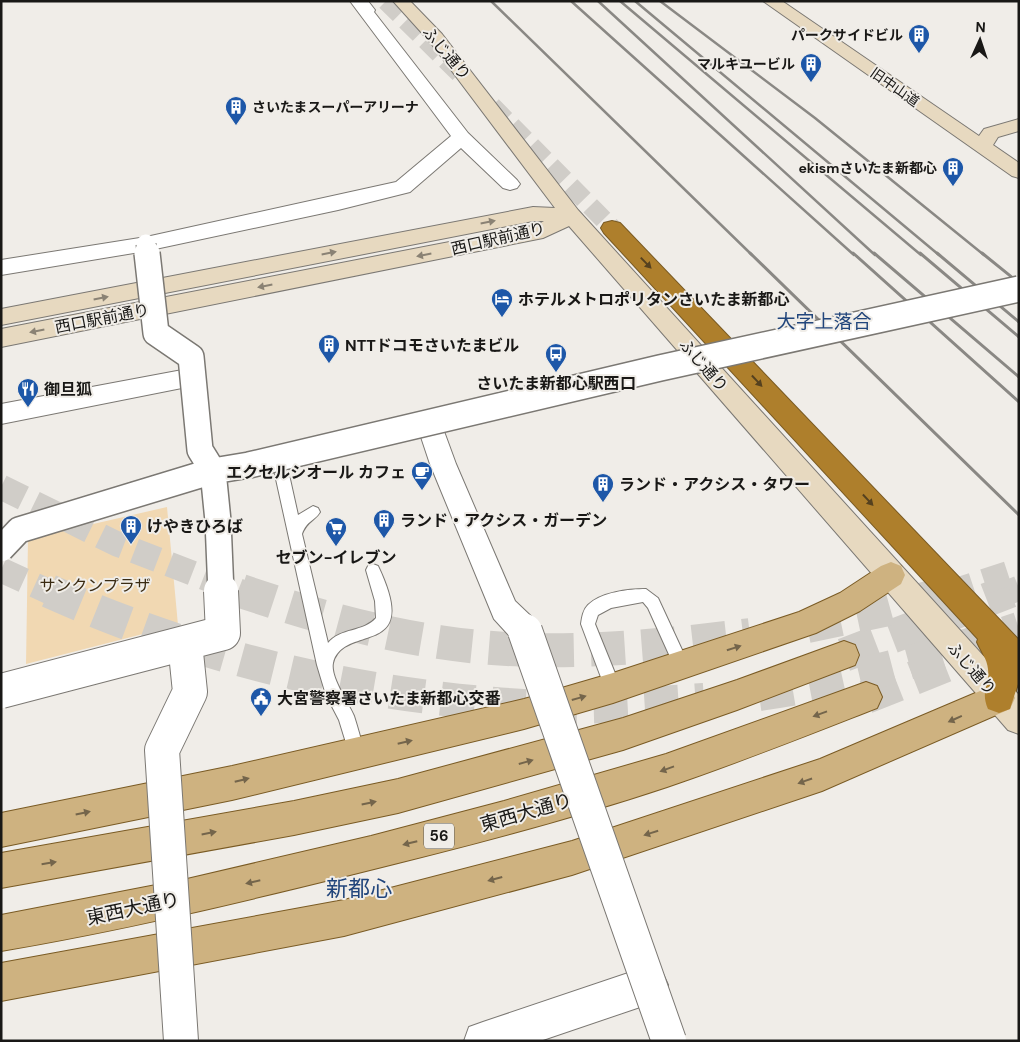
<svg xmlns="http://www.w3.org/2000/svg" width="1020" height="1042" viewBox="0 0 1020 1042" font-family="'DM Sans','Noto Sans JP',sans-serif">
  <rect width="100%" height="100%" fill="#f0ede8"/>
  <!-- green -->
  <path fill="#f1d8b2" d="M167 507 178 625 26 664 28 539Z"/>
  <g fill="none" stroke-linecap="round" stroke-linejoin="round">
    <!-- primary-tunnel-far1 -->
    <path stroke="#d0cdc8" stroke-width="25" stroke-dasharray="25 12" stroke-linecap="butt" d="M1007 593 1019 588"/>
    <!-- primary-tunnel -->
    <path stroke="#d0cdc8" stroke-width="34" stroke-dasharray="34 17" stroke-linecap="butt" d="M844 655 1010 591
      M866 697 1019 636"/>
    <!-- highway-tunnel-far2 -->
    <path stroke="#d0cdc8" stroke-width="19" stroke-dasharray="19 9" stroke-linecap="butt" d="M386 1 463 77
      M492 106 612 228"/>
    <!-- highway-tunnel-far1 -->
    <path stroke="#d0cdc8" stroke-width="25" stroke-dasharray="25 12" stroke-linecap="butt" d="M1 487 117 544 244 593
      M1 570 52 593
      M949 593 1019 570"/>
    <!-- highway-tunnel -->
    <path stroke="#d0cdc8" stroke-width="34" stroke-dasharray="34 17" stroke-linecap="butt" d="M49 591C198 658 360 696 523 706 584 709 644 704 704 700
      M241 591C306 613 371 632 439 642 542 658 647 648 750 635
      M807 626 888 609 953 591
      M759 694C848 682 934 657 1019 629"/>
    <!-- lane casing -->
    <g stroke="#7b7873" stroke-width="2">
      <path id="lane" d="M288 449 293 450 295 454 288 470 298 515 313 506 318 508 320 512C315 521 307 520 302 534L328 643C340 628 364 632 376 618L375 601 366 570 368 566 373 564 378 566C423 660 343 622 333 663 330 677 348 702 354 716 358 728 361 741 365 753L363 759 357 761 351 759 339 720 326 695 317 665 274 470 279 455 283 450Z
        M646 589 658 598 689 665 686 670 681 672 676 670 648 608 643 602 611 608 598 615 595 624 621 688 618 693 613 695 608 693 605 688 581 624C582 617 583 610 588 605 601 592 629 589 646 589Z"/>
    </g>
    <!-- street casing -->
    <g stroke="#7b7873" stroke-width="2">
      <path id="street" d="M350 1H368L375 10 374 12 468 133 517 180 520 184 517 188 510 190 503 188 461 148 410 192 338 210 146 251 1 275V260L146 237 396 182 451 136Z
        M193 368 202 370 205 377 202 384 1 424V404Z
        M429 412 438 415 456 464 515 601 536 621 540 631 536 641 525 645 514 641 494 619 430 464 416 422 420 415Z
        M649 966 662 972 668 985 662 998 649 1004 540 1041H464L469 1027 483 1022Z"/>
    </g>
    <!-- secondary casing -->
    <g stroke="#7b7873" stroke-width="2">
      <path id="secondary" d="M393 1H410L442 34 578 210 1019 695V734L1008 730 569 226 543 238 1 347V329L537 225 544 221H533L1 325V309L533 207 555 208 430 42Z
        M763 1H782L979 136 984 129 1019 119V131L998 137 993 145 1019 163V178L1012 176Z"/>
    </g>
    <!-- primary casing -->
    <g stroke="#7a5b24" stroke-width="2">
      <path id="primary" d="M891 562 901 566 905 575 901 584 860 611 816 633 613 703 524 729 232 800 1 847V813L232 766 524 699 613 673 799 612 840 593 881 566Z
        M844 641 855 645 859 655 855 665 737 710 623 750 398 813 294 835 1 888V853L294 801 398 779 623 718 737 680Z
        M866 682 877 686 882 697 877 708C808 735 738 763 667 787 565 821 459 848 354 874 237 903 120 931 1 951V915L187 879 371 836 504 801 666 754Z
        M999 683 1010 687 1015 698 1010 709 822 791 572 875 344 936 1 1001V963L344 900 572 841 820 759Z"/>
    </g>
    <!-- highway casing -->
    <g stroke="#7a5b24" stroke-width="2">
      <path id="highway" d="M612 221 620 223 1019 640V681L1010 709 999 713 988 709C980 690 990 686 988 669 987 659 981 651 977 642L978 639 604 233 601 228 604 223Z"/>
    </g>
    <!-- lane -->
    <use href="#lane" fill="#fff" fill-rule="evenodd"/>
    <!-- street -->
    <use href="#street" fill="#fff" fill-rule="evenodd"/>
    <!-- secondary -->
    <use href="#secondary" fill="#e7d9c0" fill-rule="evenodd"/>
    <!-- primary -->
    <use href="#primary" fill="#ceb280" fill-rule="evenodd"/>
    <!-- highway -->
    <use href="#highway" fill="#ae7f2c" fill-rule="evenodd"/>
    <!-- rail-far1 -->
    <path stroke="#8a8884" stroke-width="2.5" d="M491 1 752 255
      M571 1 854 255
      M598 1 875 255
      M620 1 921 255
      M635 1 939 255
      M660 1 815 118 984 255"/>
    <!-- rail -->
    <path stroke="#8a8884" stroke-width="3" d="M750 253 1019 515
      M853 253 1019 402
      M874 253 1019 377
      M920 253 1019 337
      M937 253 1019 322
      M982 253 1019 283"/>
    <!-- street-bridge-far2 casing -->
    <g stroke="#7b7873" stroke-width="21" stroke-linecap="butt">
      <path id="street-bridge-far2" d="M146 244 147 255"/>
    </g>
    <!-- street-bridge-far1 casing -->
    <g stroke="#7b7873" stroke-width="28" stroke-linecap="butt">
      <path id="street-bridge-far1" d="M1 549 19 530 213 471 200 450 191 357 156 333 147 253
        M221 593 218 521 213 471 249 465 660 368 1019 289"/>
    </g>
    <!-- street-bridge casing -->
    <g stroke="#7b7873" stroke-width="36" stroke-linecap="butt">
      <path id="street-bridge" d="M525 631 669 1041
        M1 691 223 633 221 591
        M181 1041 162 750 190 692 185 643"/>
    </g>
    <!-- street-bridge-far2 -->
    <use href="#street-bridge-far2" stroke="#fff" stroke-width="19"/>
    <!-- street-bridge-far1 -->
    <use href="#street-bridge-far1" stroke="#fff" stroke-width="25"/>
    <!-- street-bridge -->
    <use href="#street-bridge" stroke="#fff" stroke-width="34"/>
  </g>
  <!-- one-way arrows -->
  <defs><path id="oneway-solid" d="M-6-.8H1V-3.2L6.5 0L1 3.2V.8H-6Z" transform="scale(1.25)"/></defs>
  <g fill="#8a8274">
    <use href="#oneway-solid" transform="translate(488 222) rotate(-11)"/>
    <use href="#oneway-solid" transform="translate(329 253) rotate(-11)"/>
    <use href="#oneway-solid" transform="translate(424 255) rotate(169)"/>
    <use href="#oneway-solid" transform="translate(265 286) rotate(169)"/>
    <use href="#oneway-solid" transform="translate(101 298) rotate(-11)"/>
    <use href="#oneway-solid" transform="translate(37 331) rotate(169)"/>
  </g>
  <g fill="#55411f">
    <use href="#oneway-solid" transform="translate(646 263) rotate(46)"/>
    <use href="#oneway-solid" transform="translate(757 381) rotate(47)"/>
    <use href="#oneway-solid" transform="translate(868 500) rotate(47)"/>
  </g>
  <g fill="#74654b">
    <use href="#oneway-solid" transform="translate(734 648) rotate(-18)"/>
    <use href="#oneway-solid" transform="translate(579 698) rotate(-16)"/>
    <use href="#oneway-solid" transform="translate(820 714) rotate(160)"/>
    <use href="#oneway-solid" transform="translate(955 719) rotate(156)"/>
    <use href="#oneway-solid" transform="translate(405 742) rotate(-13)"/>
    <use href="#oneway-solid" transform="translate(526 762) rotate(-16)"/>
    <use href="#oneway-solid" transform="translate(667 769) rotate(160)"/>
    <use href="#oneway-solid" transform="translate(242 780) rotate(-14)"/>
    <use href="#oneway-solid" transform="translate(805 781) rotate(161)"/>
    <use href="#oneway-solid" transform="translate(369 803) rotate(-12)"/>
    <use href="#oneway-solid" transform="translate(83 813) rotate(-12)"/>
    <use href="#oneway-solid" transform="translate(209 833) rotate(-11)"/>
    <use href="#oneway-solid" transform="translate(651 833) rotate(163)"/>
    <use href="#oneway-solid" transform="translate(410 843) rotate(166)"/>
    <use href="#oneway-solid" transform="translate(49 863) rotate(-9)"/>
    <use href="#oneway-solid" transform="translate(495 879) rotate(165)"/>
    <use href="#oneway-solid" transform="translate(253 882) rotate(167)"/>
  </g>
  <!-- icons -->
  <defs>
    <g id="building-pin" transform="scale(1.125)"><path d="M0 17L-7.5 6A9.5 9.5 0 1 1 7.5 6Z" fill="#1d57a8" stroke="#f0ede8"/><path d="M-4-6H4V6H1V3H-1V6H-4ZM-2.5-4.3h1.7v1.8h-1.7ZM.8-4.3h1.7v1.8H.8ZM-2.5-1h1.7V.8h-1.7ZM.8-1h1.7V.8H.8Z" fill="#fff"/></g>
    <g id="hotel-pin" transform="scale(1.125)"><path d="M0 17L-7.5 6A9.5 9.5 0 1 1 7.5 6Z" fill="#1d57a8" stroke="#f0ede8"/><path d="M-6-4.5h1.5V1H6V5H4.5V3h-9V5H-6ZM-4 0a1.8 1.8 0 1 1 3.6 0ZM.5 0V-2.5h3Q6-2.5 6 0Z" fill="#fff"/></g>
    <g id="bus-pin" transform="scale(1.125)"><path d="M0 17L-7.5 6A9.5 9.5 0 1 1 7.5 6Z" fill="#1d57a8" stroke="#f0ede8"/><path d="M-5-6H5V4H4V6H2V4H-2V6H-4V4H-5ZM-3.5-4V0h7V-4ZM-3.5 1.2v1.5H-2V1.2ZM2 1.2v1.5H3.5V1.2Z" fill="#fff"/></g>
    <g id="restaurant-pin" transform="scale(1.125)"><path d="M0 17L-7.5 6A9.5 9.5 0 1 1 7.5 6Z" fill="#1d57a8" stroke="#f0ede8"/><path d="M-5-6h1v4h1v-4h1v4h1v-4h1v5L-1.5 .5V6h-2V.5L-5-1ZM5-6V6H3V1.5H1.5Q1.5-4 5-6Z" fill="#fff"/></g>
    <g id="cafe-pin" transform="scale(1.125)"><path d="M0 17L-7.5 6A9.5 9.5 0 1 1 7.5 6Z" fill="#1d57a8" stroke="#f0ede8"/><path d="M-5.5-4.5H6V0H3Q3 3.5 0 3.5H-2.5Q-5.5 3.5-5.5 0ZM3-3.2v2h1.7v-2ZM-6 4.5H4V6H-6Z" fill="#fff"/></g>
    <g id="supermarket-pin" transform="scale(1.125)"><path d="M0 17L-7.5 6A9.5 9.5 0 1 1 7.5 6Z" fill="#1d57a8" stroke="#f0ede8"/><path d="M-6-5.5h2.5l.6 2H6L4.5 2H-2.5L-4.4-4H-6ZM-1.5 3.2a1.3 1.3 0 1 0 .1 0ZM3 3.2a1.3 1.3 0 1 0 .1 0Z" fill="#fff"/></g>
    <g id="civic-pin" transform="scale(1.125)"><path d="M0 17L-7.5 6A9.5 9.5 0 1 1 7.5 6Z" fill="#1d57a8" stroke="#f0ede8"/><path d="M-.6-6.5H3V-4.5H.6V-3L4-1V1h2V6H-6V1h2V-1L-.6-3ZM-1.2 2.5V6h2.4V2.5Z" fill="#fff"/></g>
  </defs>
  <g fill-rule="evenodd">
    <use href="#building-pin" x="919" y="35"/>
    <use href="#building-pin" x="811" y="64"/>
    <use href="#building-pin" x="236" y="107"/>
    <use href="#building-pin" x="953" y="168"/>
    <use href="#hotel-pin" x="502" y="299"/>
    <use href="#building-pin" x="329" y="345"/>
    <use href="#bus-pin" x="556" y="354"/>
    <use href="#restaurant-pin" x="28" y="389"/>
    <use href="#cafe-pin" x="422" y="472"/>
    <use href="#building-pin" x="603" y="484"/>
    <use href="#building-pin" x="384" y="520"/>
    <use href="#building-pin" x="131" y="526"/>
    <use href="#supermarket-pin" x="336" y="528"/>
    <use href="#civic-pin" x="261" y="698"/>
  </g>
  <g text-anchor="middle" stroke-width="4" stroke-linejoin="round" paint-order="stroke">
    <!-- far-poi labels -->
    <g font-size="14" font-weight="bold" fill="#191816" stroke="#f0ede8" text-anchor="end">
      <text x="903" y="40">パークサイドビル</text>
      <text x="795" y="69">マルキユービル</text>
      <text x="252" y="112" text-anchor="start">さいたまスーパーアリーナ</text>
      <text x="937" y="173">ekismさいたま新都心</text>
    </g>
    <!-- far-street labels -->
    <g font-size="14" fill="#191816" stroke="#f0ede8">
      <text transform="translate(895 87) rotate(35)" y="5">旧中山道</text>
    </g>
    <!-- shield labels -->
    <rect fill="#f0ede8" stroke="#5a5855" stroke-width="1" x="424" y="823.5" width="30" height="25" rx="4"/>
    <g font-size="15" font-weight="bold" fill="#191816">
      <text x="439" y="841">56</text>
    </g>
    <!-- street labels -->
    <g font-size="16" fill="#191816" stroke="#f0ede8">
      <text transform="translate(447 53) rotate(50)" y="6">ふじ通り</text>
      <text transform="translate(498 238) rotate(-13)" y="6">西口駅前通り</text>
      <text transform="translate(102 318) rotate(-11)" y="6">西口駅前通り</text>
      <text transform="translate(704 365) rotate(49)" y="6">ふじ通り</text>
      <text transform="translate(972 668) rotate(49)" y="6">ふじ通り</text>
    </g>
    <!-- poi labels -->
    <g font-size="16" font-weight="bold" fill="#191816" stroke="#f0ede8" text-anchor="start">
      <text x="518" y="305">ホテルメトロポリタンさいたま新都心</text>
      <text x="345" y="351">NTTドコモさいたまビル</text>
      <text x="556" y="389" text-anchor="middle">さいたま新都心駅西口</text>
      <text x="44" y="395">御旦狐</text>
      <text x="406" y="478" text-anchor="end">エクセルシオール カフェ</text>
      <text x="619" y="490">ランド・アクシス・タワー</text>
      <text x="400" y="526">ランド・アクシス・ガーデン</text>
      <text x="147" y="532">けやきひろば</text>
      <text x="336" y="563" text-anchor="middle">セブン-イレブン</text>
      <text x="277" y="704">大宮警察署さいたま新都心交番</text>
    </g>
    <!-- park labels -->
    <g font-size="16" fill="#3a2b13" stroke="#f0ede8">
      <text x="95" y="591">サンクンプラザ</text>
    </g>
    <!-- quarter labels -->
    <g font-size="19" fill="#21457b" stroke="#f0ede8">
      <text x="824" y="328">大字上落合</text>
    </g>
    <!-- near-street labels -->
    <g font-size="19" fill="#191816" stroke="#f0ede8">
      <text transform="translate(526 812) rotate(-16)" y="7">東西大通り</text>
      <text transform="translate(133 908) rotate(-12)" y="7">東西大通り</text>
    </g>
    <!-- near-quarter labels -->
    <g font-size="22" fill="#21457b" stroke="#f0ede8">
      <text x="359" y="896">新都心</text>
    </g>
  </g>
  <!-- border -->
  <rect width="1020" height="1042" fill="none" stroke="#191816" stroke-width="5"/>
  <!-- north arrow -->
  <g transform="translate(980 40) rotate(3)" stroke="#f0ede8" stroke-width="4" paint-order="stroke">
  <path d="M0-4L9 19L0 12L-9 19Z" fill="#191816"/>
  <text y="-8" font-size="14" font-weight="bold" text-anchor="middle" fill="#191816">N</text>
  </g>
</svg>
